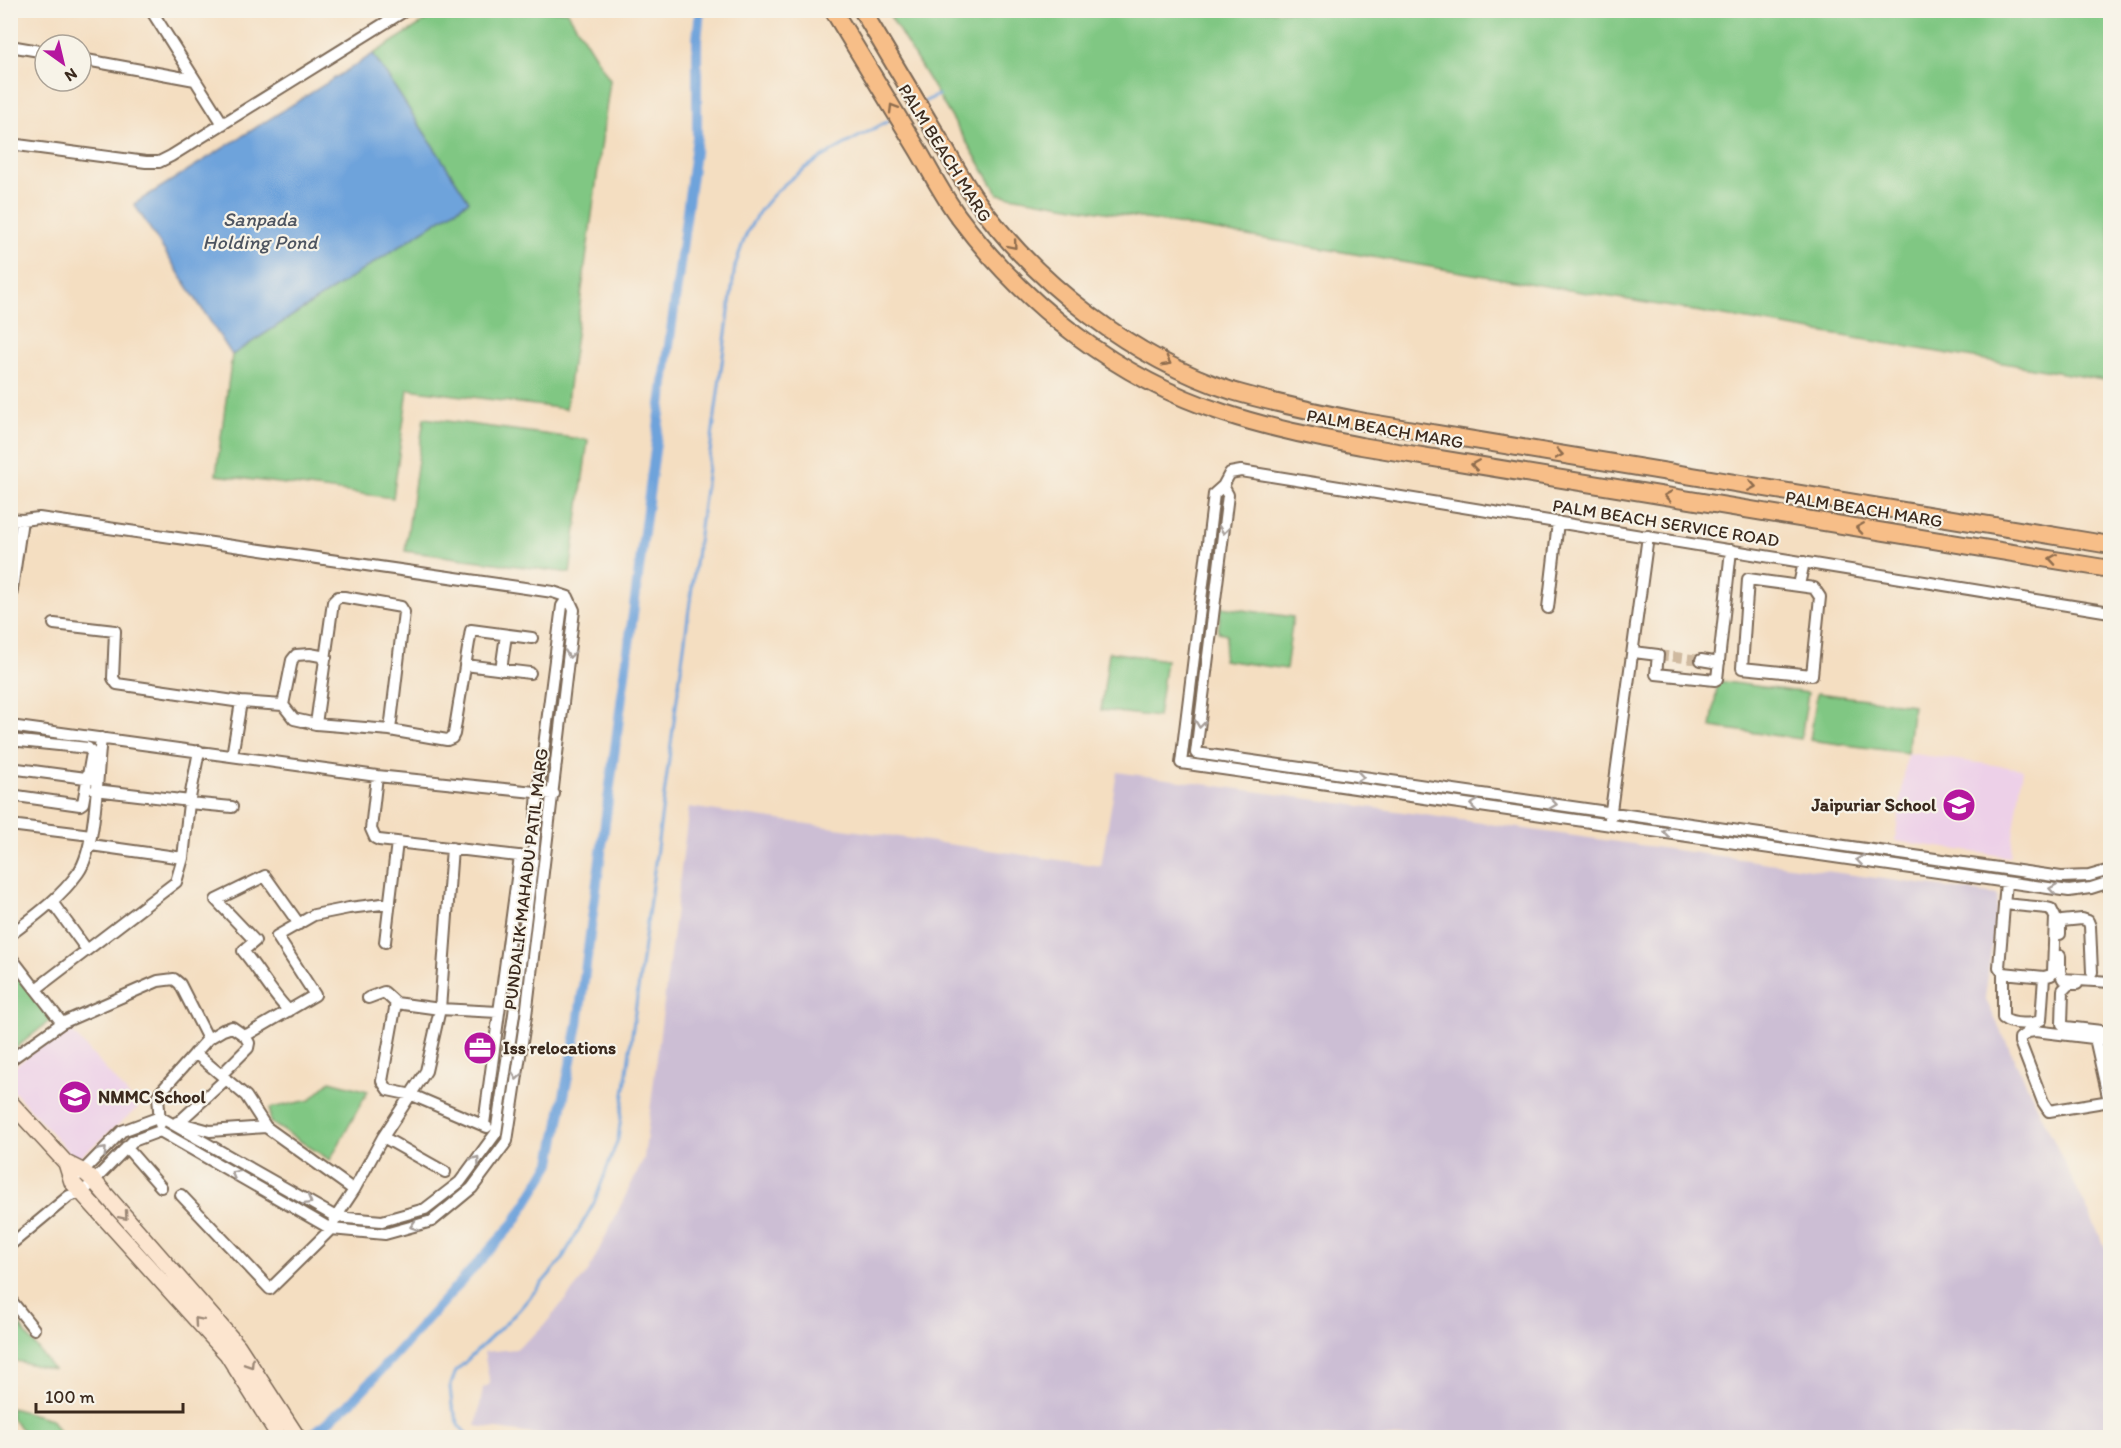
<svg xmlns="http://www.w3.org/2000/svg" width="2121" height="1448" viewBox="0 0 2121 1448" font-family="Itim,sans-serif">
  <rect width="100%" height="100%" fill="#f7f3e8"/>
  <filter id="ink" filterUnits="userSpaceOnUse"><feTurbulence type="fractalNoise" baseFrequency=".0167" numOctaves="2"/><feDisplacementMap in="SourceGraphic" scale="12" xChannelSelector="R" yChannelSelector="G"/><feConvolveMatrix kernelMatrix="1 2 1 2 8 2 1 2 1" color-interpolation-filters="sRGB"/></filter>
  <filter id="wash" filterUnits="userSpaceOnUse"><feTurbulence type="fractalNoise" baseFrequency=".008" numOctaves="4" result="noise"/><feDisplacementMap in="SourceGraphic" scale="24" xChannelSelector="R" yChannelSelector="G"/><feGaussianBlur stdDeviation="1.35" result="paint"/><feColorMatrix in="noise" values="0 0 0 0 0 0 0 0 0 0 0 0 0 0 0 0 0 1.4 0 .05"/><feComposite in="paint" operator="in"/></filter>
  <g filter="url(#wash)">
    <rect width="100%" height="100%" fill="#f4dec1"/>
    <!-- built -->
    <path fill="#edd0e8" d="M1907 753 2023 769 2010 857 1895 841Z
      M67 1026 139 1107 76 1160 11 1088 10 1070Z"/>
    <!-- industrial -->
    <path fill="#ccbed4" d="M1117 772 1998 895 1985 998 2110 1257V1437L561 1438 476 1426 483 1388 490 1384 484 1352 516 1349 541 1329 588 1272 644 1158 689 807 1101 866Z"/>
    <!-- green -->
    <path fill="#80c783" stroke="#5e7850" stroke-width="1.5" d="M441 11H567L610 80 566 409 408 389 393 498 216 475 232 355 469 201 373 54Z
      M887 11H2110V381L998 194Z
      M424 418 588 440 570 573 405 551Z
      M1221 607 1293 617 1286 669 1223 660 1227 634 1218 632Z
      M1109 652 1166 660 1158 717 1101 710Z
      M1718 681 1808 693 1801 739 1711 727Z
      M1817 693 1913 705 1907 753 1810 740Z
      M10 966 52 1019 11 1052H10Z
      M330 1081 368 1091 330 1160 270 1122V1108L310 1100Z
      M10 1314H11L53 1369 11 1360Z
      M11 1408 51 1419 63 1437H29L11 1418Z"/>
    <!-- water -->
    <path fill="#6ea3db" stroke="#54667c" stroke-width="1.5" d="M373 54 469 201 232 355 134 204Z"/>
    <g fill="none" stroke-linecap="round" stroke-linejoin="round">
      <!-- stream -->
      <path stroke="#6ea3db" stroke-width="3" d="M924 102 938 95
        M472 1438 460 1427 452 1406 450 1387 456 1371 518 1311 561 1261 594 1203 618 1139 735 266C740 253 743 239 750 227 778 173 841 147 892 119"/>
      <!-- canal -->
      <path stroke="#6ea3db" stroke-width="10" d="M308 1438 350 1403 373 1379 514 1223 551 1163 578 1024 697 137V40L700 10"/>
    </g>
  </g>
  <g filter="url(#ink)">
    <g fill="none" stroke-linecap="round" stroke-linejoin="round">
      <!-- street-tunnel -->
      <path stroke="#cfbaa0" stroke-width="10" stroke-dasharray="10 5" stroke-linecap="butt" d="M1658 655 1701 660"/>
      <!-- street casing -->
      <g stroke="#7c6957" stroke-width="14">
        <path id="street" d="M151 10 223 124
          M10 46 45 52
          M81 59 195 80
          M10 144 146 162H159L171 156 406 10
          M1223 486 1230 473 1241 471 2110 612
          M10 519 22 520 39 518 553 592 568 597
          M1748 579 1814 588 1820 597 1812 675 1742 668Z
          M1799 585 1804 562
          M10 603 22 520
          M1548 608 1558 522
          M54 624 115 631 113 678 117 684 241 702
          M1634 652 1658 655 1656 674 1715 680 1717 679 1731 550
          M1701 660 1719 663
          M465 665 530 673
          M501 670 506 635
          M283 705 292 660 296 655 310 654 326 657
          M316 724 333 602 338 597H344L401 607 404 612 390 730
          M10 726 377 776 554 794
          M10 740 88 748 92 753 83 803 80 805 10 795
          M232 756 241 702 283 705 294 719 316 724 390 730 447 740 452 738 454 734 471 630 532 638
          M10 768 93 779
          M377 776 371 829 375 838 379 840 527 857
          M95 790 190 801
          M189 803 232 807
          M1610 818 1648 536
          M10 825 91 835
          M91 845 183 858
          M2110 870 2089 876 2061 877 1196 753 1228 495 1223 486 1214 494 1181 763 2069 891 2091 888 2110 882
          M52 902 87 950
          M2004 904 2047 908 2051 909 2055 917 2053 972 2051 975 2044 977 2003 973 1999 967 2006 882
          M2060 934V923L2062 921 2082 919 2088 921 2090 926 2092 972
          M10 935C35 916 60 898 78 873 97 847 97 771 101 738
          M385 942 397 842
          M10 956 62 1023
          M2060 956V972L2063 979 2110 982
          M2003 973V1018C2012 1025 2032 1025 2041 1020L2044 977
          M2077 984H2069L2063 990 2062 1024 2066 1027 2110 1032
          M36 989 176 882 183 858 189 803 199 751
          M368 998 384 992 396 1003 440 1009 498 1012
          M396 1003 382 1081 388 1090 412 1095 487 1127
          M289 1011C271 993 259 970 243 951L255 941 216 900 265 876 299 924
          M2095 1038 2109 1101
          M208 1039 223 1030 232 1027 245 1036 315 995 277 936 314 915 349 908 390 903
          M2110 1040 2035 1031 2028 1032 2020 1038V1042L2043 1102 2049 1111 2110 1101
          M195 1053 246 1096 266 1127 354 1190
          M10 1060 62 1023 158 981 174 979 180 984 208 1039 158 1095 160 1124
          M221 1075 248 1048 249 1043 245 1036
          M177 1122 210 1131 266 1127
          M179 1122 226 1079
          M484 1124 520 856
          M383 1137 445 1172
          M126 1147 161 1187
          M79 1175 122 1131 160 1117 336 1217 382 1221 425 1209 460 1182 496 1133 514 1014 533 858 538 792 562 606 568 597
          M181 1195 270 1289 331 1229 336 1217 354 1190 383 1137 426 1071 440 1009 452 848
          M10 1245 69 1196 83 1192 133 1141 160 1131 331 1229 385 1234 432 1221 472 1188 507 1141 526 1016 574 610 568 597
          M10 1299 34 1329"/>
      </g>
      <!-- secondary casing -->
      <g stroke="#7c6957" stroke-width="18">
        <path id="secondary" d="M10 1102 66 1163 72 1182 227 1354 280 1438
          M66 1163 84 1172 94 1181 238 1346 298 1438"/>
      </g>
      <!-- primary casing -->
      <g stroke="#7c6957" stroke-width="20">
        <path id="primary" d="M833 10C862 57 890 104 918 150 931 172 943 196 958 216 1024 305 1118 379 1224 413 1269 428 1315 437 1361 446L2110 569
          M862 10C888 53 913 96 939 139 952 160 963 182 977 201 1037 285 1134 359 1232 391 1276 404 1321 413 1365 422L2110 545"/>
      </g>
      <!-- street -->
      <use href="#street" stroke="#fff" stroke-width="10"/>
      <!-- secondary -->
      <use href="#secondary" stroke="#fce5cf" stroke-width="15"/>
      <!-- primary -->
      <use href="#primary" stroke="#f7be88" stroke-width="16"/>
    </g>
    <!-- one-way arrows -->
    <defs><path id="oneway-chevron" d="M-2-3.5L2.5 0L-2 3.5" fill="none" stroke-width="1.6" stroke-linecap="round" stroke-linejoin="round" transform="scale(1.5)"/></defs>
    <g stroke="#906d4e">
      <use href="#oneway-chevron" transform="translate(893 108) rotate(-121)"/>
      <use href="#oneway-chevron" transform="translate(1013 245) rotate(50)"/>
      <use href="#oneway-chevron" transform="translate(1167 362) rotate(28)"/>
      <use href="#oneway-chevron" transform="translate(1559 454) rotate(9)"/>
      <use href="#oneway-chevron" transform="translate(1475 465) rotate(-171)"/>
      <use href="#oneway-chevron" transform="translate(1752 486) rotate(9)"/>
      <use href="#oneway-chevron" transform="translate(1668 496) rotate(-171)"/>
      <use href="#oneway-chevron" transform="translate(1860 528) rotate(-171)"/>
      <use href="#oneway-chevron" transform="translate(2053 559) rotate(-171)"/>
    </g>
    <g stroke="#a79f9a">
      <use href="#oneway-chevron" transform="translate(1224 530) rotate(97)"/>
      <use href="#oneway-chevron" transform="translate(570 654) rotate(96)"/>
      <use href="#oneway-chevron" transform="translate(1200 724) rotate(97)"/>
      <use href="#oneway-chevron" transform="translate(1360 777) rotate(8)"/>
      <use href="#oneway-chevron" transform="translate(1553 804) rotate(8)"/>
      <use href="#oneway-chevron" transform="translate(1474 805) rotate(-172)"/>
      <use href="#oneway-chevron" transform="translate(1667 832) rotate(-172)"/>
      <use href="#oneway-chevron" transform="translate(1860 860) rotate(-172)"/>
      <use href="#oneway-chevron" transform="translate(2053 889) rotate(-172)"/>
      <use href="#oneway-chevron" transform="translate(517 1076) rotate(99)"/>
      <use href="#oneway-chevron" transform="translate(103 1151) rotate(-46)"/>
      <use href="#oneway-chevron" transform="translate(476 1160) rotate(-53)"/>
      <use href="#oneway-chevron" transform="translate(235 1174) rotate(-150)"/>
      <use href="#oneway-chevron" transform="translate(308 1201) rotate(29)"/>
      <use href="#oneway-chevron" transform="translate(414 1226) rotate(164)"/>
    </g>
    <g stroke="#9c8876">
      <use href="#oneway-chevron" transform="translate(124 1216) rotate(49)"/>
      <use href="#oneway-chevron" transform="translate(198 1321) rotate(-131)"/>
      <use href="#oneway-chevron" transform="translate(250 1364) rotate(57)"/>
    </g>
  </g>
  <!-- icons -->
  <defs>
    <g id="school-disc" transform="scale(1.725)"><circle r="9.5" fill="#b5179e" stroke="#f7f3e8"/><path d="M0-5L7-2L0 1L-7-2ZM-4 1L0 2.5L4 1V4Q0 6-4 4Z" fill="#fff"/></g>
    <g id="office-disc" transform="scale(1.725)"><circle r="9.5" fill="#b5179e" stroke="#f7f3e8"/><path d="M-6-3h4V-5.5h4V-3h4V5H-6ZM-1-4.5V-3h2v-1.5ZM-6 0V1H6V0Z" fill="#fff"/></g>
  </defs>
  <g fill-rule="evenodd">
    <use href="#school-disc" x="1959" y="805"/>
    <use href="#office-disc" x="480" y="1048"/>
    <use href="#school-disc" x="75" y="1097"/>
  </g>
  <g text-anchor="middle" stroke-width="4.5" stroke-linejoin="round" paint-order="stroke">
    <!-- street labels -->
    <g font-size="18" fill="#3b2a1e" stroke="#f7f3e8">
      <text transform="translate(945 153) rotate(58)" y="6">PALM BEACH MARG</text>
      <text transform="translate(1385 429) rotate(10)" y="6">PALM BEACH MARG</text>
      <text transform="translate(1864 509) rotate(9)" y="6">PALM BEACH MARG</text>
      <text transform="translate(1666 523) rotate(9)" y="6">PALM BEACH SERVICE ROAD</text>
      <text transform="translate(526 879) rotate(-83)" y="6">PUNDALIK MAHADU PATIL MARG</text>
    </g>
    <!-- poi labels -->
    <g font-size="18" font-weight="bold" fill="#3b2a1e" stroke="#f7f3e8" text-anchor="start">
      <text x="1936" y="811" text-anchor="end">Jaipuriar School</text>
      <text x="503" y="1054">Iss relocations</text>
      <text x="98" y="1103">NMMC School</text>
    </g>
    <!-- water labels -->
    <g font-size="20" font-style="italic" fill="#4d5460" stroke="#f7f3e8">
      <text x="260" y="226">Sanpada<tspan x="260" dy="23">Holding Pond</tspan></text>
    </g>
  </g>
  <!-- margin -->
  <rect width="2121" height="1448" fill="none" stroke="#f7f3e8" stroke-width="36"/>
  <!-- north arrow -->
  <g transform="translate(63 63) rotate(146)"><circle r="28" fill="#f7f3e8" stroke="#aca397" stroke-width="1.5"/>
  <path d="M0-4.5L10 22L0 15L-10 22Z" fill="#b5179e"/>
  <text y="-9" font-size="16" font-weight="bold" text-anchor="middle" fill="#3b2a1e">N</text>
  </g>
  <!-- scale -->
  <path d="M36 1403v9h147v-9" fill="none" stroke="#3b2a1e" stroke-width="3"/>
  <text x="45" y="1403" font-size="18" fill="#3b2a1e" stroke="#f7f3e8" stroke-width="4.5" paint-order="stroke">100 m</text>
</svg>
